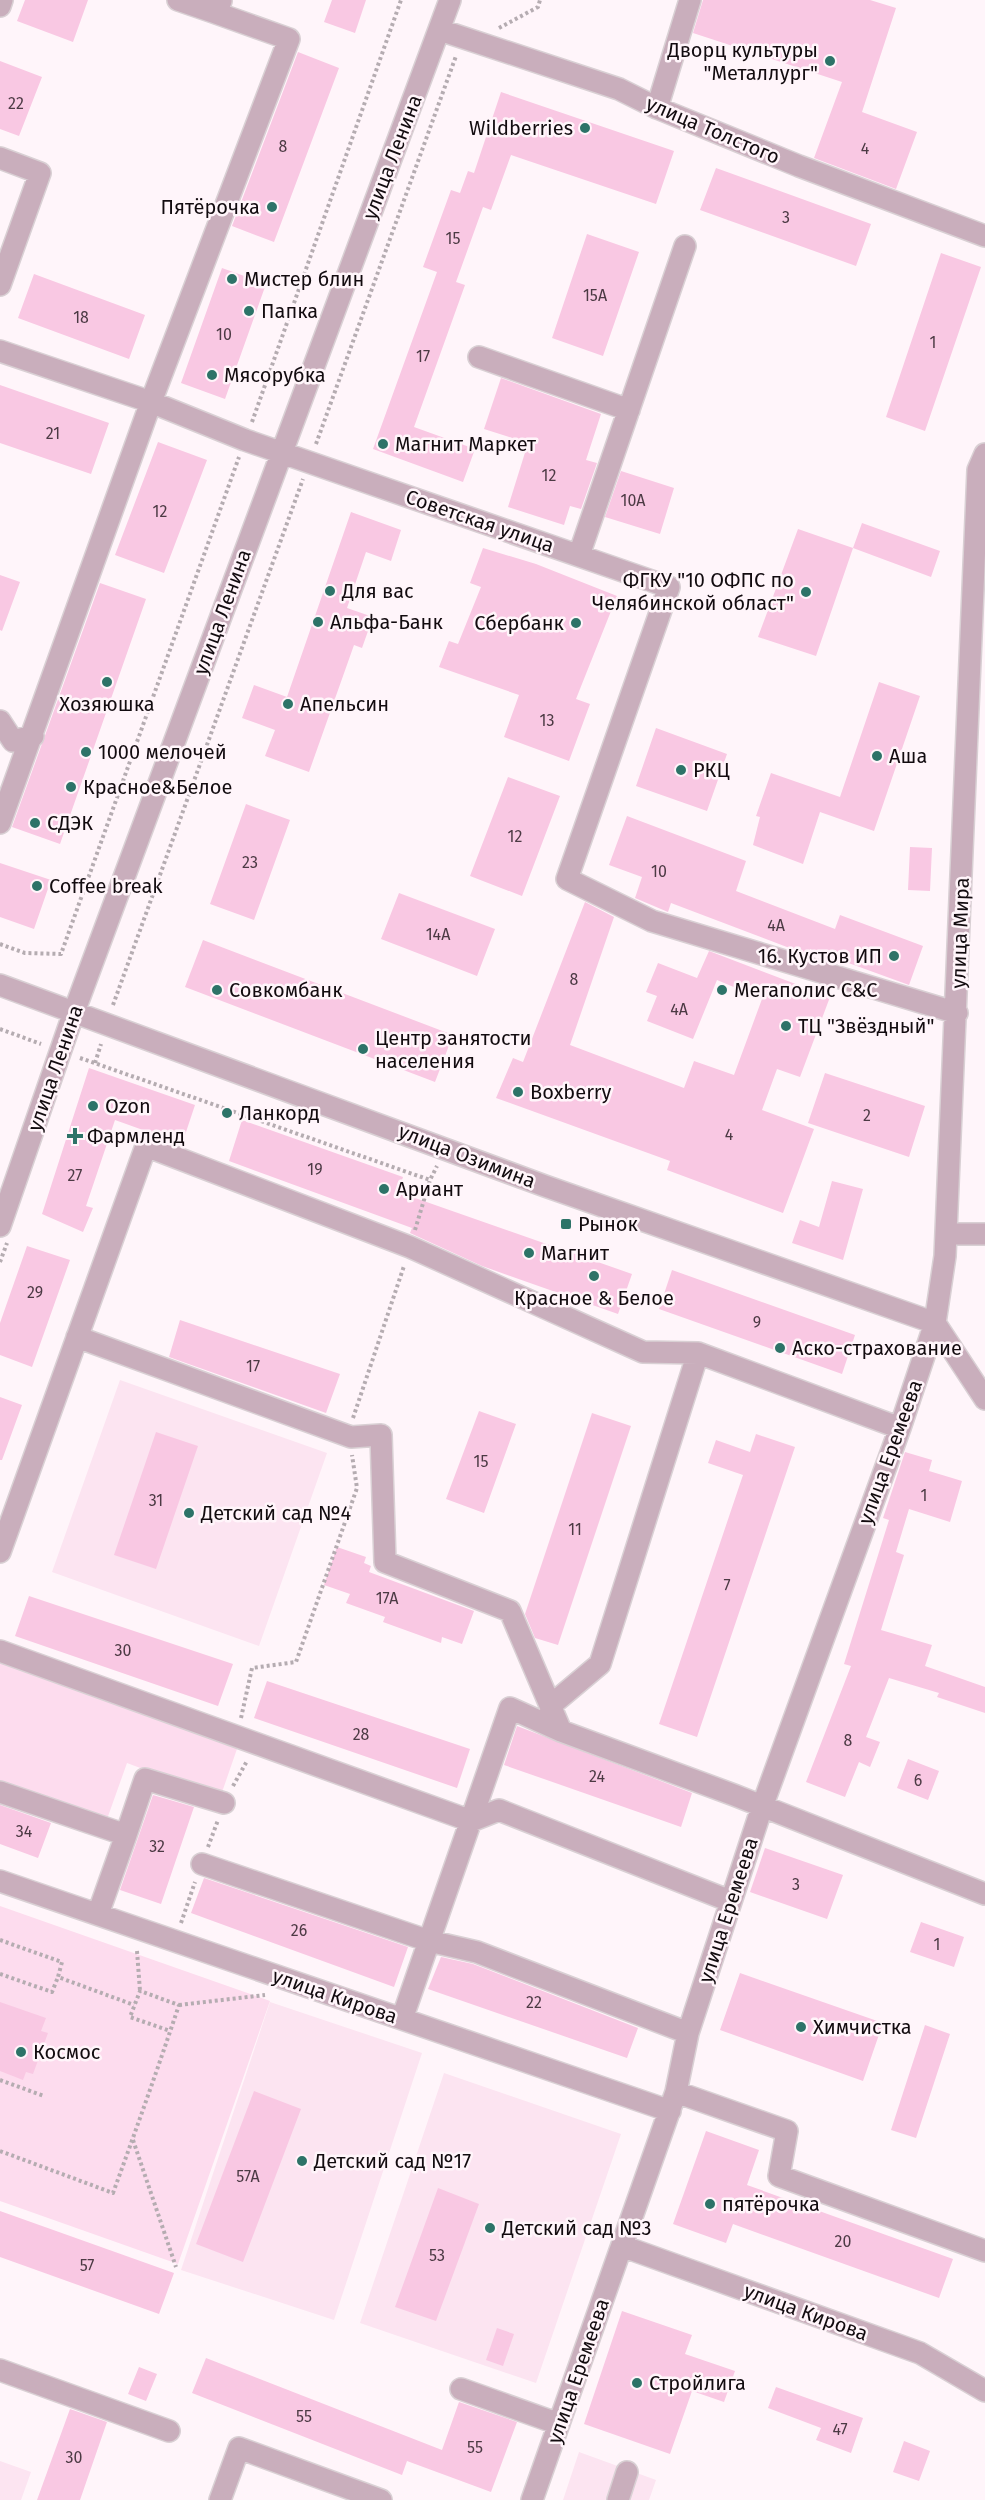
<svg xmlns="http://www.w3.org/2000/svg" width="985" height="2500" viewBox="0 0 985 2500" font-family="'Fira Sans',sans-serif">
  <rect width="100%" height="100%" fill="#fff5fa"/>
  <!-- built -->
  <path fill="#fce4f1" d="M120 1380 327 1453 259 1646 52 1572Z
    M270 2002 422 2053 334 2320 181 2270Z
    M444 2073 621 2134 536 2383 360 2323Z
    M579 2452 656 2480 649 2500H563Z
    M0 2461 31 2472 21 2500H0Z"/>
  <!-- green -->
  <path fill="#fddcee" d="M0 1659 238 1746 220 1798 127 1763 106 1822 0 1785Z
    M0 1906 270 2001 178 2264 0 2201Z"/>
  <!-- building -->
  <path fill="#f9c8e3" d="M25 0H88L73 42 17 21Z
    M332 0H366L355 33 324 22Z
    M870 0 896 8 862 112 917 132 896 189 814 158 842 82 693 33 703 0Z
    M298 52 339 68 274 242 232 226Z
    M0 61 42 77 19 136 0 129Z
    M501 92 674 151 656 204 511 155 491 210 483 207 456 282 465 285 414 427 475 449 463 482 373 449 437 272 423 267 451 190 460 193 468 171 474 173Z
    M716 168 871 224 856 266 700 210Z
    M587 234 639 252 603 356 552 338Z
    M941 253 981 267 925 431 886 417Z
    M222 268 266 284 225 399 181 383Z
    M34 274 145 315 129 359 18 318Z
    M501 378 601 414 586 460 597 463 581 509 570 506 564 525 508 507 528 443 484 429Z
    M0 385 109 423 91 474 0 443Z
    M158 442 207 460 164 573 115 555Z
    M621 471 674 488 660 534 605 517Z
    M351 512 401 530 391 561 366 552 347 608 373 617 362 648 354 645 309 772 265 756 275 730 242 718 254 685 287 697Z
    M862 523 940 551 931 577 853 548Z
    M798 529 853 548 816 656 758 637Z
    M483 548 536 564 617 596 576 699 590 704 569 761 504 737 519 695 439 667 449 641 458 644 481 587 470 583Z
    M0 575 20 582 2 631 0 630Z
    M100 583 146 599 60 844 12 827Z
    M879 682 920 696 874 831 820 812 803 864 753 845 760 817 756 816 771 773 840 797Z
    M656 728 727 754 707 811 636 786Z
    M508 777 560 796 522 896 470 876Z
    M246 804 290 820 254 920 210 904Z
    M627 816 746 861 736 891 835 929 840 915 923 946 909 985 810 949 808 955 800 952 671 903 668 912 635 898 642 877 609 865Z
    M910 847 932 848 930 891 908 890Z
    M0 863 51 880 34 929 0 917Z
    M399 893 495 929 477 976 381 939Z
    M585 902 614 917 570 1045 684 1088 694 1061 734 1075 762 999 717 980 693 1039 647 1021 657 996 646 992 658 963 697 978 709 951 830 997 800 1077 777 1069 762 1110 814 1129 783 1213 667 1170 670 1161 496 1098 513 1058 523 1062Z
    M203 940 453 1035 435 1082 185 987Z
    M89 1068 195 1105 182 1144 115 1120 86 1206 93 1208 83 1232 42 1214Z
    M825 1073 925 1106 909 1157 808 1123Z
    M242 1120 403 1177 398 1192 632 1274 618 1314 482 1266 410 1233 412 1228 229 1161Z
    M832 1181 863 1189 843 1260 792 1243 800 1220 819 1227Z
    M27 1246 70 1260 32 1367 0 1355V1323Z
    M672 1270 855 1335 842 1374 659 1309Z
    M180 1320 340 1374 326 1413 169 1357Z
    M0 1397 22 1405 2 1460H0Z
    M479 1411 516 1424 484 1513 446 1499Z
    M592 1413 631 1426 558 1645 535 1638 525 1614Z
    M156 1432 198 1446 156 1569 114 1555Z
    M756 1434 795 1447 697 1737 659 1724 743 1475 708 1463 716 1440 750 1452Z
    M905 1452 932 1460 929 1471 962 1481 950 1522 909 1509 896 1552 904 1555 881 1630 932 1645 925 1666 985 1687V1713L937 1697 939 1693 889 1678 866 1737 880 1742 870 1767 859 1762 845 1797 806 1782 851 1666 844 1664 889 1520 883 1518Z
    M337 1547 366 1557 364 1563 371 1566 369 1572 474 1611 462 1644 442 1637 441 1643 383 1622 385 1617 346 1603 350 1594 324 1585Z
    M29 1596 233 1664 218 1706 15 1636Z
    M267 1681 470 1749 457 1788 254 1718Z
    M517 1726 692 1793 681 1827 504 1765Z
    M908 1759 939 1771 928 1800 897 1788Z
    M153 1795 194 1807 161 1904 120 1890Z
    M0 1805 51 1823 38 1858 0 1844Z
    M765 1848 843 1875 827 1919 750 1892Z
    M204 1878 408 1947 394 1987 191 1913Z
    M921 1922 964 1937 954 1967 910 1952Z
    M441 1957 473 1964 638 2028 627 2058 428 1989Z
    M740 1973 883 2023 863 2081 720 2030Z
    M0 2002 46 2018 41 2031 48 2033 33 2074 26 2072 23 2080 0 2071Z
    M925 2025 950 2034 916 2138 891 2130Z
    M254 2091 301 2109 243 2262 196 2244Z
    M706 2131 759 2150 747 2185 953 2259 939 2298 733 2224 726 2243 673 2224Z
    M438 2188 479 2204 436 2321 395 2307Z
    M0 2211 174 2273 159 2314 0 2257Z
    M622 2311 692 2335 685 2354 735 2371 724 2402 692 2391 670 2454 584 2424Z
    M497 2328 514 2334 503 2366 486 2360Z
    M206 2358 442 2450 459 2402 517 2422 491 2492 407 2461 402 2475 192 2393Z
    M139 2367 157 2374 146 2401 128 2394Z
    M776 2387 863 2418 851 2453 816 2440 821 2428 768 2408Z
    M70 2409 107 2422 80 2500H37Z
    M904 2441 930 2451 919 2481 893 2472Z"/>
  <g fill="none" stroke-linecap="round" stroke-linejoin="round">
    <!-- minor casing -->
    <g stroke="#d9d0d4" stroke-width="24">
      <path id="minor" d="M178 0 216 13 221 1
        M0 6 2 0
        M440 30 619 89 657 108 799 166 985 236
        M657 108 690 0
        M0 158 40 173 0 285
        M0 351 151 402 245 440 669 587 567 879 652 921 957 1013
        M479 357 629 410
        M579 555 685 246
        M0 721 13 741 33 736
        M0 823 151 402 289 39 216 13
        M0 985 545 1186 935 1323
        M0 1226 74 1012 450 0
        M946 1234H985
        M935 1323 985 1399
        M77 1337 351 1437 381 1435 385 1562 510 1611 561 1731
        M0 1552 146 1146 410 1247 643 1352 698 1353 900 1428
        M0 1651 471 1821 499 1810 730 1901
        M550 1706 600 1664 698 1353
        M0 1792 126 1835 98 1914
        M126 1835 145 1779 224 1803
        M202 1864 429 1941 477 1952 688 2033
        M0 1881 670 2111
        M402 2019 510 1708 561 1731 734 1795 985 1894
        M676 2092 787 2131 779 2176 985 2251
        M622 2246 920 2353 985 2391
        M0 2370 169 2431
        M461 2389 559 2424
        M220 2500 239 2448 381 2500
        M532 2500 676 2092 688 2033 762 1807 900 1428 935 1323 945 1256 978 470 985 454
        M618 2500 627 2472"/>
    </g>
    <!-- path -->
    <path stroke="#b5acb1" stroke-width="4" stroke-dasharray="3 3" stroke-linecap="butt" d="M499 28 538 7 540 0
      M252 422 401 0
      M316 444 456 56
      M0 944 25 953 61 954 239 457
      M113 1005 303 479
      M0 1029 41 1044
      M80 1058 430 1180
      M95 1063 101 1044
      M415 1230 430 1180 437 1166
      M0 1262 7 1243
      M353 1418 404 1266
      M241 1718 252 1668 296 1662 357 1488 352 1455
      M233 1786 247 1761
      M208 1847 218 1820
      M181 1923 195 1882
      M0 1940 62 1962 58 1977 134 2005
      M137 1951 140 1991
      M0 1974 52 1992 58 1977
      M179 2005 265 1995
      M0 2080 44 2096
      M133 2140 176 2267
      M0 2151 113 2193C136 2130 158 2068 179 2005L140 1991 130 2017 170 2031"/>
    <!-- minor -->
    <use href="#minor" stroke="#c9aebc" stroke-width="21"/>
  </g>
  <!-- markers -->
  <g fill="#2d7368" stroke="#fff5fa" stroke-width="2">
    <circle cx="830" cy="61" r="6"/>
    <circle cx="585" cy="128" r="6"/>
    <circle cx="272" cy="207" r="6"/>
    <circle cx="232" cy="279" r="6"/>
    <circle cx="249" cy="311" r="6"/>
    <circle cx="212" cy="375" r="6"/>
    <circle cx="383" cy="444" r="6"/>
    <circle cx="330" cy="591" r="6"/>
    <circle cx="806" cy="592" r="6"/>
    <circle cx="318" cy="622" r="6"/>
    <circle cx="576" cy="623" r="6"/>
    <circle cx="107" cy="682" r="6"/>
    <circle cx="288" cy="704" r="6"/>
    <circle cx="86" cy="752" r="6"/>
    <circle cx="877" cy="756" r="6"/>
    <circle cx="681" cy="770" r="6"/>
    <circle cx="71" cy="787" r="6"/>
    <circle cx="35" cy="823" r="6"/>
    <circle cx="37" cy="886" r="6"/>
    <circle cx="894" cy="956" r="6"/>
    <circle cx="217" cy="990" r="6"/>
    <circle cx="722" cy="990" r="6"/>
    <circle cx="786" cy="1026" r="6"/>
    <circle cx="363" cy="1049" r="6"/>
    <circle cx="518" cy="1092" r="6"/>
    <circle cx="93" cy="1106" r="6"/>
    <circle cx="227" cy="1113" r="6"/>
    <path d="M72 1127h6v6h6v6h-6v6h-6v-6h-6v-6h6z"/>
    <circle cx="384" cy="1189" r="6"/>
    <rect x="560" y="1218" width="12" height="12" rx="3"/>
    <circle cx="529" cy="1253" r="6"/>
    <circle cx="594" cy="1276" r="6"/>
    <circle cx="780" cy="1348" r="6"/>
    <circle cx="189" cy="1513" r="6"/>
    <circle cx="801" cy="2027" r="6"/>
    <circle cx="21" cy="2052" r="6"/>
    <circle cx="302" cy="2161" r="6"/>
    <circle cx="710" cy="2204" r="6"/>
    <circle cx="490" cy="2228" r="6"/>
    <circle cx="637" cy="2383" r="6"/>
  </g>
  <g text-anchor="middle" stroke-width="5" stroke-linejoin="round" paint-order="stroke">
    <!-- number labels -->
    <g font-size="16" fill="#4c3a44">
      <text x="16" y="109">22</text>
      <text x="283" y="152">8</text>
      <text x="865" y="154">4</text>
      <text x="786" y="223">3</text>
      <text x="453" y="244">15</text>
      <text x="595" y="301">15А</text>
      <text x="81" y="323">18</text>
      <text x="224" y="340">10</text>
      <text x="933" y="348">1</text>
      <text x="423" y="362">17</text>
      <text x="53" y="439">21</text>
      <text x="549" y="481">12</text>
      <text x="633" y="506">10А</text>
      <text x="160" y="517">12</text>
      <text x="547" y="726">13</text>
      <text x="515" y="842">12</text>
      <text x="250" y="868">23</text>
      <text x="659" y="877">10</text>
      <text x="776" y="931">4А</text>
      <text x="438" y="940">14А</text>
      <text x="574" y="985">8</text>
      <text x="679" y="1015">4А</text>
      <text x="867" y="1121">2</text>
      <text x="729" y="1140">4</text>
      <text x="315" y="1175">19</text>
      <text x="75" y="1181">27</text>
      <text x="35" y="1298">29</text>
      <text x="757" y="1328">9</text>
      <text x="253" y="1372">17</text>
      <text x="481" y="1467">15</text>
      <text x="924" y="1501">1</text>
      <text x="156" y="1506">31</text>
      <text x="575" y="1535">11</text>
      <text x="727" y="1591">7</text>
      <text x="387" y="1604">17А</text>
      <text x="123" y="1656">30</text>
      <text x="361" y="1740">28</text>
      <text x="848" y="1746">8</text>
      <text x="597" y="1782">24</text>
      <text x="918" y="1786">6</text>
      <text x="24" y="1837">34</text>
      <text x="157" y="1852">32</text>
      <text x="796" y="1890">3</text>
      <text x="299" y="1936">26</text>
      <text x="937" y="1950">1</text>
      <text x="534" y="2008">22</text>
      <text x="248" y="2182">57А</text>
      <text x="843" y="2247">20</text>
      <text x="437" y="2261">53</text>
      <text x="87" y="2271">57</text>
      <text x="304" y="2422">55</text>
      <text x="840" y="2435">47</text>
      <text x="475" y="2453">55</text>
      <text x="74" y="2463">30</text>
    </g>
    <!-- poi labels -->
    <g font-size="20" fill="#120b0f" stroke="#fff5fa" text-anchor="start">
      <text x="818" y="57" text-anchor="end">Дворц культуры<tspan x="818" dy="23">"Металлург"</tspan></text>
      <text x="573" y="135" text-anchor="end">Wildberries</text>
      <text x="260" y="214" text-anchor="end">Пятёрочка</text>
      <text x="244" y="286">Мистер блин</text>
      <text x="261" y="318">Папка</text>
      <text x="224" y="382">Мясорубка</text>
      <text x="395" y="451">Магнит Маркет</text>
      <text x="794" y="587" text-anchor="end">ФГКУ "10 ОФПС по<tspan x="794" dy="23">Челябинской област"</tspan></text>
      <text x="342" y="598">Для вас</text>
      <text x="330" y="629">Альфа-Банк</text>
      <text x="564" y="630" text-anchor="end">Сбербанк</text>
      <text x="107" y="711" text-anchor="middle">Хозяюшка</text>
      <text x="300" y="711">Апельсин</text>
      <text x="98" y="759">1000 мелочей</text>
      <text x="889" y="763">Аша</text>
      <text x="693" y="777">РКЦ</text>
      <text x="83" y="794">Красное&amp;Белое</text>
      <text x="47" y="830">СДЭК</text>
      <text x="49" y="893">Coffee break</text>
      <text x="882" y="963" text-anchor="end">16. Кустов ИП</text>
      <text x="229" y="997">Совкомбанк</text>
      <text x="734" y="997">Мегаполис C&amp;C</text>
      <text x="798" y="1033">ТЦ "Звёздный"</text>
      <text x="375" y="1045">Центр занятости<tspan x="375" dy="23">населения</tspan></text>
      <text x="530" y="1099">Boxberry</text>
      <text x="105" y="1113">Ozon</text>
      <text x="239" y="1120">Ланкорд</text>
      <text x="87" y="1143">Фармленд</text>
      <text x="396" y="1196">Ариант</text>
      <text x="578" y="1231">Рынок</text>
      <text x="541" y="1260">Магнит</text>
      <text x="594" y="1305" text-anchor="middle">Красное &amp; Белое</text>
      <text x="792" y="1355">Аско-страхование</text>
      <text x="201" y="1520">Детский сад №4</text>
      <text x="813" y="2034">Химчистка</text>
      <text x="33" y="2059">Космос</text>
      <text x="314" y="2168">Детский сад №17</text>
      <text x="722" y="2211">пятёрочка</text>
      <text x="502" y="2235">Детский сад №3</text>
      <text x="649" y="2390">Стройлига</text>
    </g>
    <!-- street labels -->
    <g font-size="20" fill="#120b0f" stroke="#fff5fa">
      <text transform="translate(713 130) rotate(23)" y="7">улица Толстого</text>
      <text transform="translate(392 157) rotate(-69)" y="7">улица Ленина</text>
      <text transform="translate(480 521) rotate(19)" y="7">Советская улица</text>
      <text transform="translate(222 612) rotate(-70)" y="7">улица Ленина</text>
      <text transform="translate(960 933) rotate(-88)" y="7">улица Мира</text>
      <text transform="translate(55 1068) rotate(-71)" y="7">улица Ленина</text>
      <text transform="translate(467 1156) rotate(21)" y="7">улица Озимина</text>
      <text transform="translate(890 1452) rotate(-70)" y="7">улица Еремеева</text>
      <text transform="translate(728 1910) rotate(-72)" y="7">улица Еремеева</text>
      <text transform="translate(335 1996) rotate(19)" y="7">улица Кирова</text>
      <text transform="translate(806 2312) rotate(20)" y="7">улица Кирова</text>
      <text transform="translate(578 2371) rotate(-71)" y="7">улица Еремеева</text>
    </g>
  </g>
</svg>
